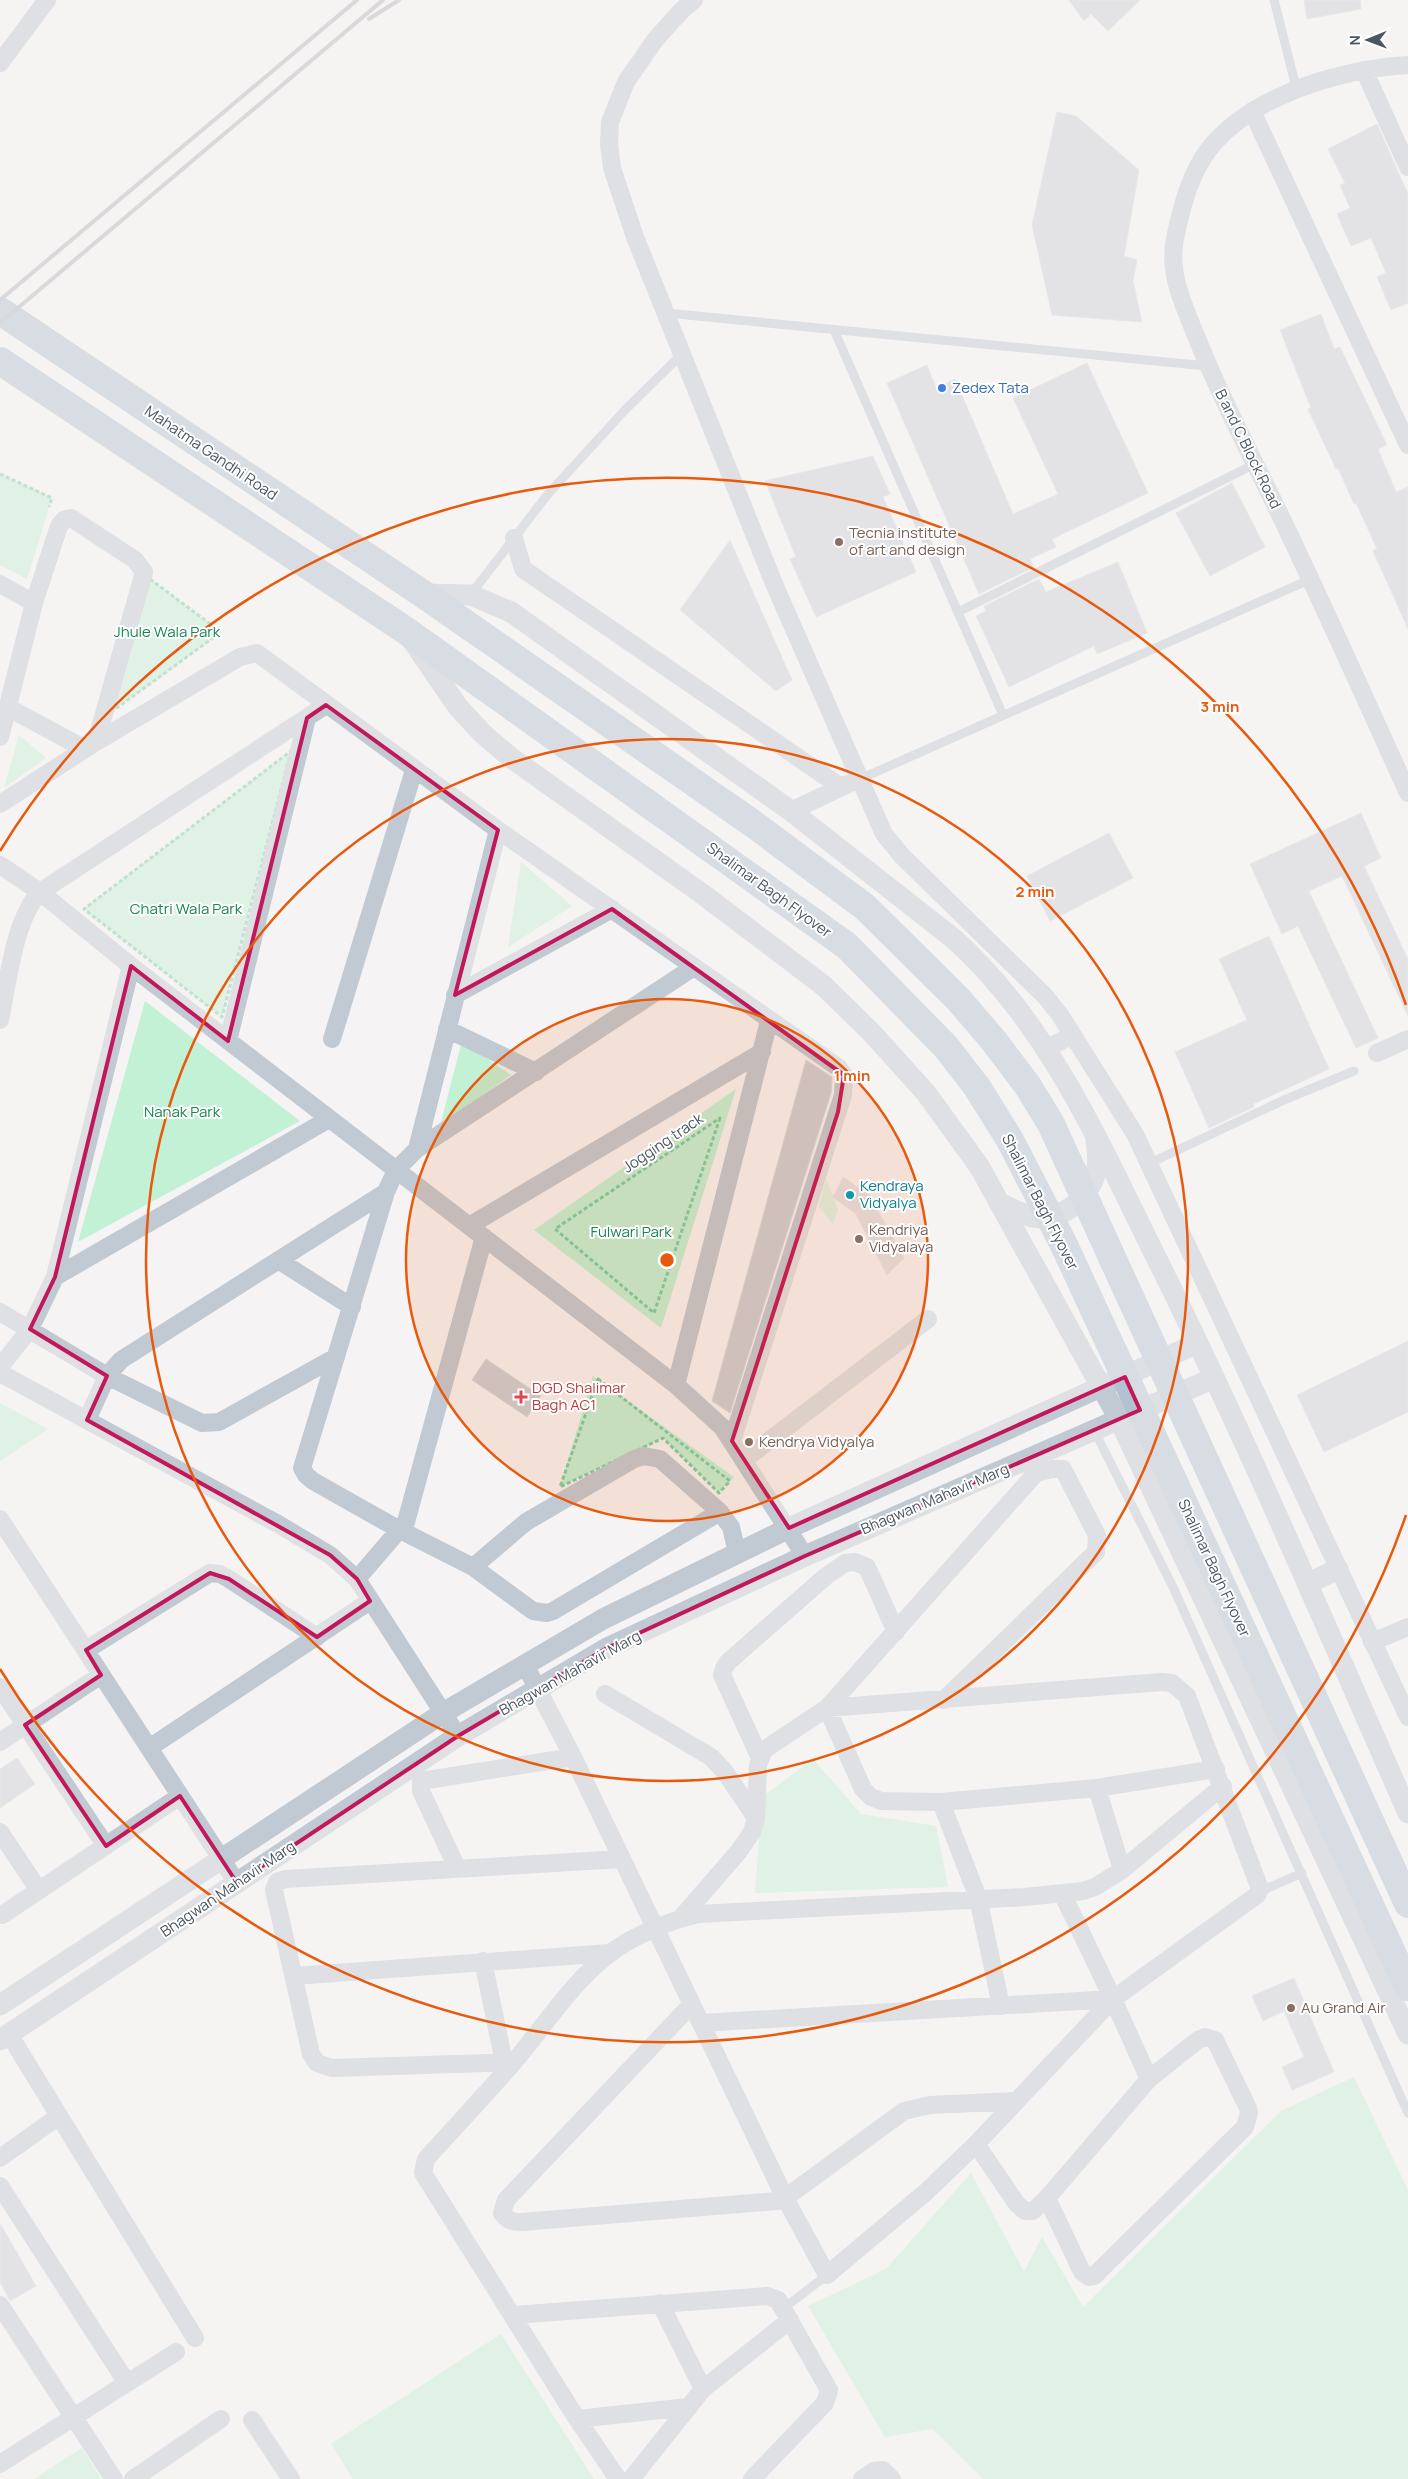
<svg xmlns="http://www.w3.org/2000/svg" width="1408" height="2479" viewBox="0 0 1408 2479" font-family="Manrope,sans-serif">
  <rect width="100%" height="100%" fill="#f5f3f3"/>
  <!-- green -->
  <path fill="#c3f1d5" d="M0 474 52 498 27 579 0 565Z
    M150 579 221 632 110 713Z
    M19 735 46 758 4 788Z
    M291 751 222 1017 84 909Z
    M521 862 572 906 508 947Z
    M145 1001 300 1121 78 1242Z
    M462 1041 511 1075 440 1126Z
    M736 1089 661 1328 534 1230Z
    M826 1178 838 1210 833 1224 819 1207Z
    M593 1376 734 1477 719 1493 663 1438 560 1487Z
    M0 1403 48 1429 0 1461Z
    M813 1759 861 1814 936 1826 948 1887 755 1893 762 1797Z
    M1354 2077 1408 2190V2479H983L933 2429 885 2437 808 2306 886 2269 971 2173 1024 2272 1042 2237 1083 2307 1281 2111Z
    M501 2334 594 2479H353L331 2444Z
    M82 2448 101 2479H34Z"/>
  <!-- building -->
  <path fill="#cdcfd5" stroke="#d7d9de" d="M1069 0H1140L1108 31 1091 14 1084 21Z
    M1304 0H1360L1361 9 1307 19Z
    M1057 112 1076 116 1139 170 1124 256 1137 260 1133 281 1142 322 1052 315 1032 225Z
    M1377 124 1408 194V303L1391 310 1377 277 1386 273 1371 238 1351 246 1337 214 1350 208 1340 185 1345 183 1328 149Z
    M1321 314 1334 349 1340 347 1387 445 1378 449 1396 492 1408 487V629L1373 551 1377 549 1356 503 1354 504 1338 468 1336 469 1308 409 1311 408 1280 330Z
    M1087 363 1148 493 1052 539 1056 547 1030 559 1034 567 979 594 887 383 927 365 936 388 955 379 1013 514 1058 494 1013 398Z
    M873 456 890 494 883 497 916 572 816 617 790 559 796 557 765 481Z
    M1232 483 1265 547 1210 576 1176 513Z
    M730 540 792 680 776 691 680 610Z
    M1118 562 1147 633 1097 654 1094 646 1009 687 976 616 986 611 984 606 1039 579 1046 592Z
    M1361 813 1381 858 1364 866 1408 959V1016L1342 876 1309 891 1378 1038 1356 1048 1298 926 1282 934 1250 864Z
    M1109 833 1133 878 1050 921 1027 876Z
    M1269 936 1329 1069 1253 1104 1254 1107 1209 1128 1175 1052 1247 1020 1219 959Z
    M806 1060 832 1077 831 1093 730 1413 712 1401Z
    M843 1177 870 1196 904 1258 887 1275 856 1214 833 1197Z
    M1408 1341V1412L1324 1452 1297 1395Z
    M486 1359 541 1396 527 1417 472 1380Z
    M17 1758 35 1784 0 1808V1769Z
    M1294 1978 1334 2072 1292 2090 1282 2067 1304 2057 1284 2011 1263 2021 1252 1996Z
    M0 2223 36 2286 10 2301 0 2282Z"/>
  <g fill="none" stroke-linecap="round" stroke-linejoin="round">
    <!-- path -->
    <path stroke="#7ad0a6" stroke-width="3" stroke-dasharray="4 2.5" stroke-linecap="butt" d="M0 474 52 498 49 507
      M150 579 221 632 110 713Z
      M291 751 222 1017 84 909Z
      M720 1118 654 1313 555 1229Z
      M598 1379 730 1481 719 1493 663 1438 560 1487Z"/>
    <!-- service -->
    <path stroke="#c1cad2" stroke-width="9" d="M1274 0 1297 91
      M666 313 1207 366
      M834 330 1003 715
      M471 594 548 494 625 410 682 354
      M958 612 1255 464
      M860 779 1311 579
      M1148 1164 1284 1100 1354 1071
      M1094 1430 1173 1587 1408 2113
      M1259 1892 1302 1873
      M784 2308 827 2275"/>
    <!-- minor -->
    <path stroke="#c1cad2" stroke-width="18" d="M694 0 681 11 655 40 626 82 610 122 609 144 612 168 635 237 775 586 884 834 902 856 1045 996 1060 1015 1135 1134 1408 1717
      M0 63 47 0
      M1408 65C1344 69 1258 93 1214 143 1198 161 1188 186 1182 209 1177 228 1171 249 1174 268 1176 288 1185 308 1192 326 1214 382 1241 436 1268 490 1317 590 1362 692 1408 793
      M1364 70 1408 167
      M1252 111 1408 445
      M514 538 523 569 841 787
      M0 584 34 603
      M9 708 85 749
      M0 737 34 603 59 526 64 520 71 518 135 560 144 572 96 742
      M0 804 96 742 240 657 257 653 498 830 839 1068 844 1075 843 1095 732 1441
      M791 811 850 783
      M0 865 40 892 131 966 676 1385 722 1427 805 1556
      M694 967 417 1149 396 1170 386 1192 302 1468 306 1475 313 1481 400 1530 473 1567 533 1611 547 1613 553 1611 720 1512
      M455 995 612 909
      M0 1020C8 983 14 919 40 892L326 705
      M447 1029 536 1072
      M332 1039 414 770
      M228 1041 307 718
      M1047 1048 1073 1035
      M1377 1053 1408 1039
      M417 1149 498 830
      M469 1226 762 1052
      M278 1260 352 1307
      M55 1277 329 1119
      M0 1312 107 1376 202 1423 219 1422 336 1357
      M0 1367 30 1329 55 1277 131 966
      M0 1373 278 1524 330 1555 357 1579 458 1736
      M676 1385 769 1021
      M87 1420 107 1376 121 1360 386 1192
      M744 1460 928 1319
      M0 1519 237 1883
      M473 1567 526 1522 634 1459 644 1456 660 1459 720 1512 731 1527 737 1553
      M357 1579 406 1522 484 1237
      M1372 1642 1408 1627
      M86 1650 210 1573 220 1574 229 1579 317 1637
      M525 1665 573 1757 785 2198 827 2275 926 2192 976 2144 1113 1999 1257 1895 1260 1889 1187 1696 1172 1683 1162 1682 827 1708 863 1789 871 1797 881 1801 941 1802 1097 1788 1216 1769
      M0 1687 106 1846
      M605 1694 711 1757 725 1772 756 1818
      M0 1742 101 1675
      M149 1748 370 1601
      M760 1758 722 1675 724 1668 728 1662 825 1577 845 1563 855 1562 867 1567 896 1632
      M1097 1788 1122 1870
      M941 1802 978 1898 1001 2006
      M0 1832 38 1889
      M457 1868 421 1791V1781L573 1757
      M1062 1893 1113 1999 1149 2079
      M2 1915 180 1796
      M681 1918 739 1851 752 1832 756 1818 758 1765 764 1750 827 1708 1036 1473 1051 1469H1063L1097 1535 1096 1552 944 1700
      M483 1961 504 2062
      M294 1976 610 1953
      M692 2004 506 2200 502 2213C508 2221 513 2222 522 2222L777 2201 785 2198 904 2111 930 2105 1017 2101
      M701 2023 1113 1999
      M9 2034 195 2338
      M514 2062 332 2068 317 2063 311 2054 276 1899 274 1890 277 1882 285 1879 622 1859
      M976 2144 1017 2204 1025 2211H1033L1047 2198 1149 2079 1198 2040 1205 2037 1215 2040 1248 2108 1249 2113 1245 2127 1094 2276 1089 2277 1082 2272 1047 2198
      M0 2158 59 2116
      M0 2186 127 2383
      M660 2303 703 2389
      M0 2305 114 2479
      M514 2315 767 2296 778 2300 829 2390 825 2403 752 2479
      M577 2419 689 2407
      M252 2420 291 2479
      M0 2464 176 2352
      M133 2479 221 2419
      M618 2479 577 2419 423 2173 426 2159C455 2127 485 2095 513 2063 544 2027 571 1983 609 1954 632 1936 671 1920 699 1914L1025 1897 1083 1891 1095 1887 1122 1870 1223 1786
      M631 2479 703 2389 790 2320
      M862 2479 874 2471 883 2470 892 2479"/>
    <!-- tertiary -->
    <path stroke="#c1cad2" stroke-width="21" d="M423 594 471 595 511 612 791 811 954 939C1048 1024 1098 1140 1153 1251 1245 1435 1325 1625 1408 1813
      M412 640 458 707 483 734 510 757 701 893 824 986 872 1033 926 1093 979 1166 1119 1419 1408 2034
      M999 1203C1011 1208 1029 1219 1043 1218 1069 1216 1092 1193 1097 1168 1099 1160 1097 1149 1096 1141
      M1307 1584 1338 1569
      M0 2005 443 1713 603 1619 789 1528 1198 1343
      M0 2040 458 1736 607 1648 805 1556 1214 1378"/>
    <!-- primary -->
    <path stroke="#b3c2d1" stroke-width="28" d="M0 311 423 594 752 823 865 907 958 999 994 1041 1028 1086 1051 1124 1408 1904
      M0 361 405 630 847 946 946 1047 977 1087 1010 1140 1064 1245 1408 1987"/>
    <!-- rail -->
    <path stroke="#b5b8bd" stroke-width="4" d="M369 19 399 0
      M0 300 357 0
      M0 323 383 0"/>
  </g>
  <!-- marked area -->
  <path d="M0 0H1408V2479H0ZM326 705 498 830 455 995 612 909 844 1075 838 1112 732 1441 789 1528 1125 1377 1140 1410 805 1556 607 1648 458 1736 237 1883 180 1796 106 1846 25 1725 101 1675 86 1650 210 1573 229 1579 317 1637 370 1601 357 1579 330 1555 87 1420 107 1376 30 1329 55 1277 131 966 228 1041 307 718Z" fill="#f5f3f3" fill-opacity=".55" fill-rule="evenodd"/>
  <path fill="none" stroke="#c2185b" stroke-width="4" stroke-linejoin="round" d="M326 705 498 830 455 995 612 909 844 1075 838 1112 732 1441 789 1528 1125 1377 1140 1410 805 1556 607 1648 458 1736 237 1883 180 1796 106 1846 25 1725 101 1675 86 1650 210 1573 229 1579 317 1637 370 1601 357 1579 330 1555 87 1420 107 1376 30 1329 55 1277 131 966 228 1041 307 718Z"/>
  <!-- distance rings -->
  <circle cx="667" cy="1260" r="261" fill="#e8590c" fill-opacity=".12"/>
  <g fill="none" stroke="#e8590c" stroke-width="2.5">
    <circle cx="667" cy="1260" r="261"/>
    <circle cx="667" cy="1260" r="521"/>
    <path d="M1406 1515A782 782 0 0 1 0 1669M0 851A782 782 0 0 1 1406 1005"/>
  </g>
  <!-- markers -->
  <circle fill="#3f7fe0" stroke="#fff" stroke-width="2" cx="942" cy="388" r="5"/>
  <g fill="#8d6e63" stroke="#fff" stroke-width="2">
    <circle cx="839" cy="542" r="5"/>
    <circle cx="859" cy="1239" r="5"/>
    <circle cx="749" cy="1442" r="5"/>
    <circle cx="1291" cy="2008" r="5"/>
  </g>
  <circle fill="#0f9aa8" stroke="#fff" stroke-width="2" cx="850" cy="1195" r="5"/>
  <path fill="#e0444e" stroke="#fff" stroke-width="2" d="M518.5 1389.5h5v5h5v5h-5v5h-5v-5h-5v-5h5z"/>
  <g text-anchor="middle" stroke-width="4" stroke-linejoin="round" paint-order="stroke">
    <!-- shop labels -->
    <g font-size="15" fill="#366cbe" stroke="#fff" text-anchor="start">
      <text x="952" y="393">Zedex Tata</text>
    </g>
    <!-- street labels -->
    <g font-size="15" fill="#4a5661" stroke="#fff">
      <text transform="translate(1248 449) rotate(64)" y="5">B and C Block Road</text>
      <text transform="translate(211 453) rotate(34)" y="5">Mahatma Gandhi Road</text>
      <text transform="translate(769 890) rotate(36)" y="5">Shalimar Bagh Flyover</text>
      <text transform="translate(663 1143) rotate(-34)" y="5">Jogging track</text>
      <text transform="translate(1040 1202) rotate(63)" y="5">Shalimar Bagh Flyover</text>
      <text transform="translate(935 1499) rotate(-23)" y="5">Bhagwan Mahavir Marg</text>
      <text transform="translate(1214 1568) rotate(65)" y="5">Shalimar Bagh Flyover</text>
      <text transform="translate(570 1673) rotate(-29)" y="5">Bhagwan Mahavir Marg</text>
      <text transform="translate(228 1889) rotate(-34)" y="5">Bhagwan Mahavir Marg</text>
    </g>
    <!-- education labels -->
    <g font-size="15" fill="#785e54" stroke="#fff" text-anchor="start">
      <text x="849" y="538">Tecnia institute<tspan x="849" dy="17">of art and design</tspan></text>
      <text x="869" y="1235">Kendriya<tspan x="869" dy="17">Vidyalaya</tspan></text>
      <text x="759" y="1447">Kendrya Vidyalya</text>
      <text x="1301" y="2013">Au Grand Air</text>
    </g>
    <!-- park labels -->
    <g font-size="15" fill="#17864f" stroke="#fff">
      <text x="167" y="637">Jhule Wala Park</text>
      <text x="186" y="914">Chatri Wala Park</text>
      <text x="182" y="1117">Nanak Park</text>
      <text x="631" y="1237">Fulwari Park</text>
    </g>
    <!-- culture labels -->
    <g font-size="15" fill="#0d838f" stroke="#fff" text-anchor="start">
      <text x="860" y="1191">Kendraya<tspan x="860" dy="17">Vidyalya</tspan></text>
    </g>
    <!-- health labels -->
    <g font-size="15" fill="#be3a42" stroke="#fff" text-anchor="start">
      <text x="532" y="1393">DGD Shalimar<tspan x="532" dy="17">Bagh AC1</tspan></text>
    </g>
  </g>
  <circle cx="667" cy="1260" r="8" fill="#e8590c" stroke="#fff" stroke-width="2.5"/>
  <g font-size="15" text-anchor="middle" font-weight="bold" fill="#e8590c" stroke="#fff" stroke-width="4" stroke-linejoin="round" paint-order="stroke">
    <text x="1220" y="712">3 min</text>
    <text x="1035" y="897">2 min</text>
    <text x="852" y="1081">1 min</text>
  </g>
  <!-- north arrow -->
  <g transform="translate(1368 40) rotate(269)" stroke="#ffffff" stroke-width="4" paint-order="stroke">
  <path d="M0-4L9 19L0 12L-9 19Z" fill="#4a5661"/>
  <text y="-8" font-size="14" font-weight="bold" text-anchor="middle" fill="#4a5661">N</text>
  </g>
</svg>
